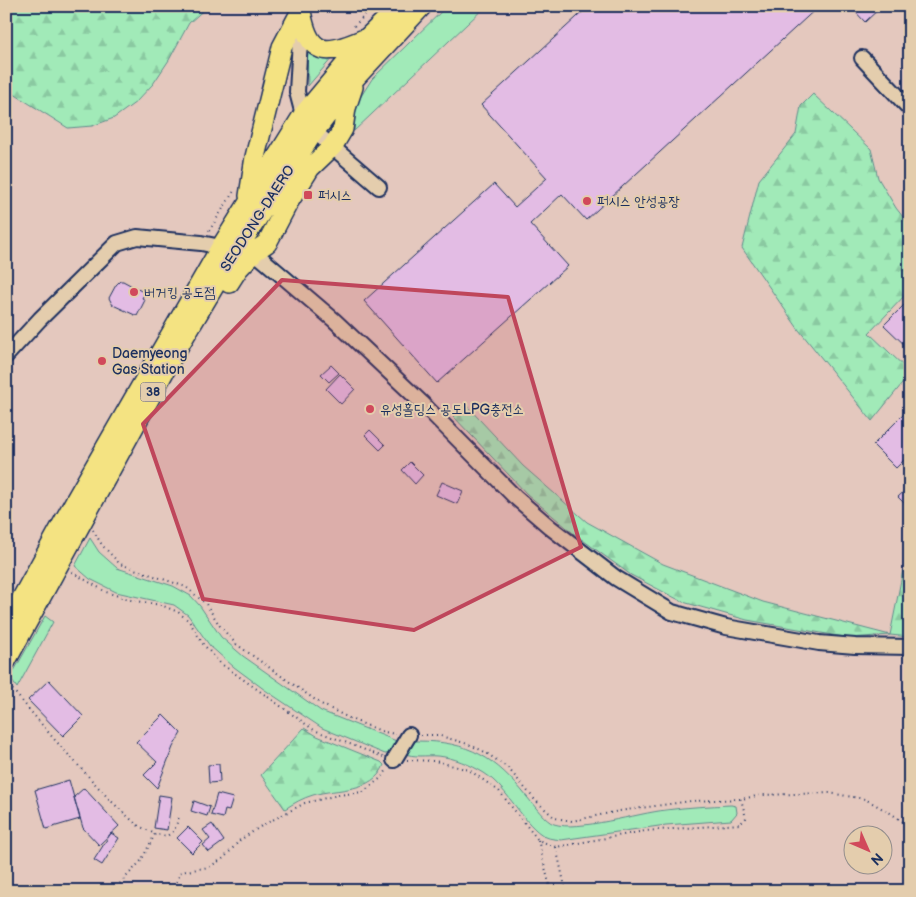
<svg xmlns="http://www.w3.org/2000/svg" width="916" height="897" viewBox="0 0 916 897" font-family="'Balsamiq Sans','Poor Story',sans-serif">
  <defs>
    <pattern id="forest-firs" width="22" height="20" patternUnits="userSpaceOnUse" patternTransform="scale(1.25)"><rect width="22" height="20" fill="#a1eab8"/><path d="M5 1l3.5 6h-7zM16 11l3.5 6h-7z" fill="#8ac9a1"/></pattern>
  </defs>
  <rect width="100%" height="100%" fill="#e4c8be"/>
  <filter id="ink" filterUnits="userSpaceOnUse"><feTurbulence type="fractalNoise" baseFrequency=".02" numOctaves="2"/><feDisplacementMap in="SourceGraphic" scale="10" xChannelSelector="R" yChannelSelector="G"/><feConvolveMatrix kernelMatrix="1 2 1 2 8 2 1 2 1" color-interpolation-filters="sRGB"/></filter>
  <g filter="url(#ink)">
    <!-- grass -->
    <path fill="#a1eab8" stroke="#5e8c8b" d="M447 6H486L354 131 356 104 372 79Z
      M307 42 339 50 308 86Z
      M90 538 99 552 117 568 173 586 191 596 200 606 221 637 243 656 321 711 399 742 392 753 385 754 322 728 265 690 234 667 210 646 188 615 174 605 116 592 90 579 75 566Z
      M45 616 53 622 17 688 10 678Z
      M417 741C469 741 496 758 527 797 533 804 546 822 554 824 578 832 638 813 666 810 687 807 709 806 731 805L736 806 737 813 731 820 666 825 561 840C556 839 550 839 546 837 523 825 509 789 484 773 471 765 453 757 437 756 426 755 414 758 403 753L409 743Z"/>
    <!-- forest -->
    <path fill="url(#forest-firs)" stroke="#5e8c8b" d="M6 6H208L189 23 169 60 153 84 136 102 114 118 92 126 68 128 6 89Z
      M813 94 871 149 878 178 896 208 910 226V293L908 292 869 333 910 372V374L872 421 799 330 742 248 759 180 796 134 801 106Z
      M465 404 523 466 587 522 663 564 763 602 890 635 903 570 910 578V637L890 635 850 638 747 620 683 602 631 575 573 533 527 494 453 416Z
      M304 728 317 736 381 762 384 765C373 793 337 788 313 795 303 798 294 803 285 809L261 775Z"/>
    <!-- building -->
    <path fill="#e3bce4" stroke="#1b2f5e" d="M589 6H819L586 220 562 194 530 224 568 266 437 383 364 301 494 184 515 207 547 178 481 105Z
      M850 6H882L865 22Z
      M120 281H123L145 293 142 298 145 300 137 316 113 305 111 302 109 298 116 285Z
      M904 305 910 311V350L884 325Z
      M331 365 339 373 329 382 321 374Z
      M340 374 355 389 341 404 326 389Z
      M910 408V454L896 468 873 445Z
      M370 430 385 445 380 450 365 435Z
      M410 462 423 475 415 484 402 470Z
      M442 482 463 491 457 504 436 495Z
      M910 486V509L898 497Z
      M49 680 83 716 63 736 28 700Z
      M163 715 181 733 173 747 157 788 144 775 157 762 136 742Z
      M219 764 220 782 209 783 208 765Z
      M69 780 80 819 46 829 35 790Z
      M84 788 119 826 99 845 83 828 74 797Z
      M217 794 233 798 229 811 225 810 223 818 211 815Z
      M159 795 172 797 167 830 154 828Z
      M194 801 210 807 207 816 191 811Z
      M212 824 224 841 209 852 203 845 210 839 203 830Z
      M188 827 203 842 192 853 177 838Z
      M111 833 119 838 102 865 94 860Z"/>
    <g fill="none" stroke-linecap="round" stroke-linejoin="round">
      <!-- minor casing -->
      <g stroke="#1b2f5e" stroke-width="18">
        <path id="minor" d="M301 22 297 92 303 115 314 131 379 187
          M862 58 910 109
          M254 252 334 320 422 403 515 497 551 528 616 578 672 612 726 627 819 643 855 646 910 647
          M6 356 40 319 117 243 137 237 201 243 221 247
          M394 760 409 735"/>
      </g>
      <!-- major casing -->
      <g stroke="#1b2f5e" stroke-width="22">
        <path id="major" d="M301 11C309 57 325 56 364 39
          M249 196 255 157 282 47 301 11
          M229 283 238 269 254 252 267 243 288 203 310 168 333 146 343 129 346 108 353 87
          M6 627 75 501 221 247 303 115 369 36 400 6
          M6 661 171 359 225 268 311 136 356 77 422 6"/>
      </g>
      <!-- path -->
      <path stroke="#1b2f5e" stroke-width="2" stroke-dasharray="1 4" stroke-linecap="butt" d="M354 26 374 6
        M209 231 234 191
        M93 530 102 545 120 564 186 587 206 604 220 626 236 644 321 704 353 720 384 732 396 734
        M72 572 106 592 131 600 161 605 178 612 189 621 203 644 220 663 268 697 314 730 383 757
        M6 682 54 739 110 800 137 825 155 834
        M421 735H437L468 744 485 752 508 768 535 800 555 818 572 821 619 811 691 801 741 799 762 795 829 793 865 799 892 814 910 827
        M407 760 435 761 469 770 499 791 538 840 556 847 645 831 740 824 746 818 741 799
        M538 840 551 891
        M556 847 566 891
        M113 891 141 861 155 834 167 836 174 831 179 817
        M172 891 181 872 209 867 224 858 240 840 263 825 305 803 338 795 363 792 381 778 387 770"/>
      <!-- minor -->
      <use href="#minor" stroke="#e4cdad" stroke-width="14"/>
      <!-- major -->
      <use href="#major" stroke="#f4e382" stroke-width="19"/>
    </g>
  </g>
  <!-- marked area -->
  <path fill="#bf465b" fill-opacity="0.2" stroke="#bf465b" stroke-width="4" stroke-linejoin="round" d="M282 280 508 297 581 547 414 630 203 599 143 424Z"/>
  <!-- markers -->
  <g fill="#d1495b" stroke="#e4cdad" stroke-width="2">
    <rect x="303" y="190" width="10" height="10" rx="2.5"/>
    <circle cx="587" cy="201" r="5"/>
    <circle cx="134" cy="292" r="5"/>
    <circle cx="102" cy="361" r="5"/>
    <circle cx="370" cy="409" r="5"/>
  </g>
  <g text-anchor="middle" stroke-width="4" stroke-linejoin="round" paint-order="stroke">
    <!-- shield labels -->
    <rect fill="#e4cdad" stroke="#575e76" stroke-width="1" x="140.5" y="382.5" width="25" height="19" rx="4"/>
    <g font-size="12" font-weight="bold" fill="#1b2f5e">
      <text x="153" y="396">38</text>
    </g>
    <!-- poi labels -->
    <g font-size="14" fill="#1b2f5e" stroke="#e4cdad" text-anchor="start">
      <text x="318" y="200">퍼시스</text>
      <text x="597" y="206">퍼시스 안성공장</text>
      <text x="144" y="297">버거킹 공도점</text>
      <text x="112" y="358">Daemyeong<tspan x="112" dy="16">Gas Station</tspan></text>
      <text x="380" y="414">유성홀딩스 공도LPG충전소</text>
    </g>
    <!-- street labels -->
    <g font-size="14" fill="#1b2f5e" stroke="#e4cdad">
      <text transform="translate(257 218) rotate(-57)" y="5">SEODONG-DAERO</text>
    </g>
  </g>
  <!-- margin -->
  <rect width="916" height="897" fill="none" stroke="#e4cdad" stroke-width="25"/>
  <rect x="12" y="12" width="891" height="872" fill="none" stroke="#1b2f5e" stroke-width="2" filter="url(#ink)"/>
  <!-- north arrow -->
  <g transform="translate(868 850) rotate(135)"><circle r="24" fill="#e4cdad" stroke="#948e8d"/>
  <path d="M0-4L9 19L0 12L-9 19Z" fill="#d1495b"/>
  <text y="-8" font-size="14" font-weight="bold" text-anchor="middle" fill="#1b2f5e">N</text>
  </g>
</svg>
